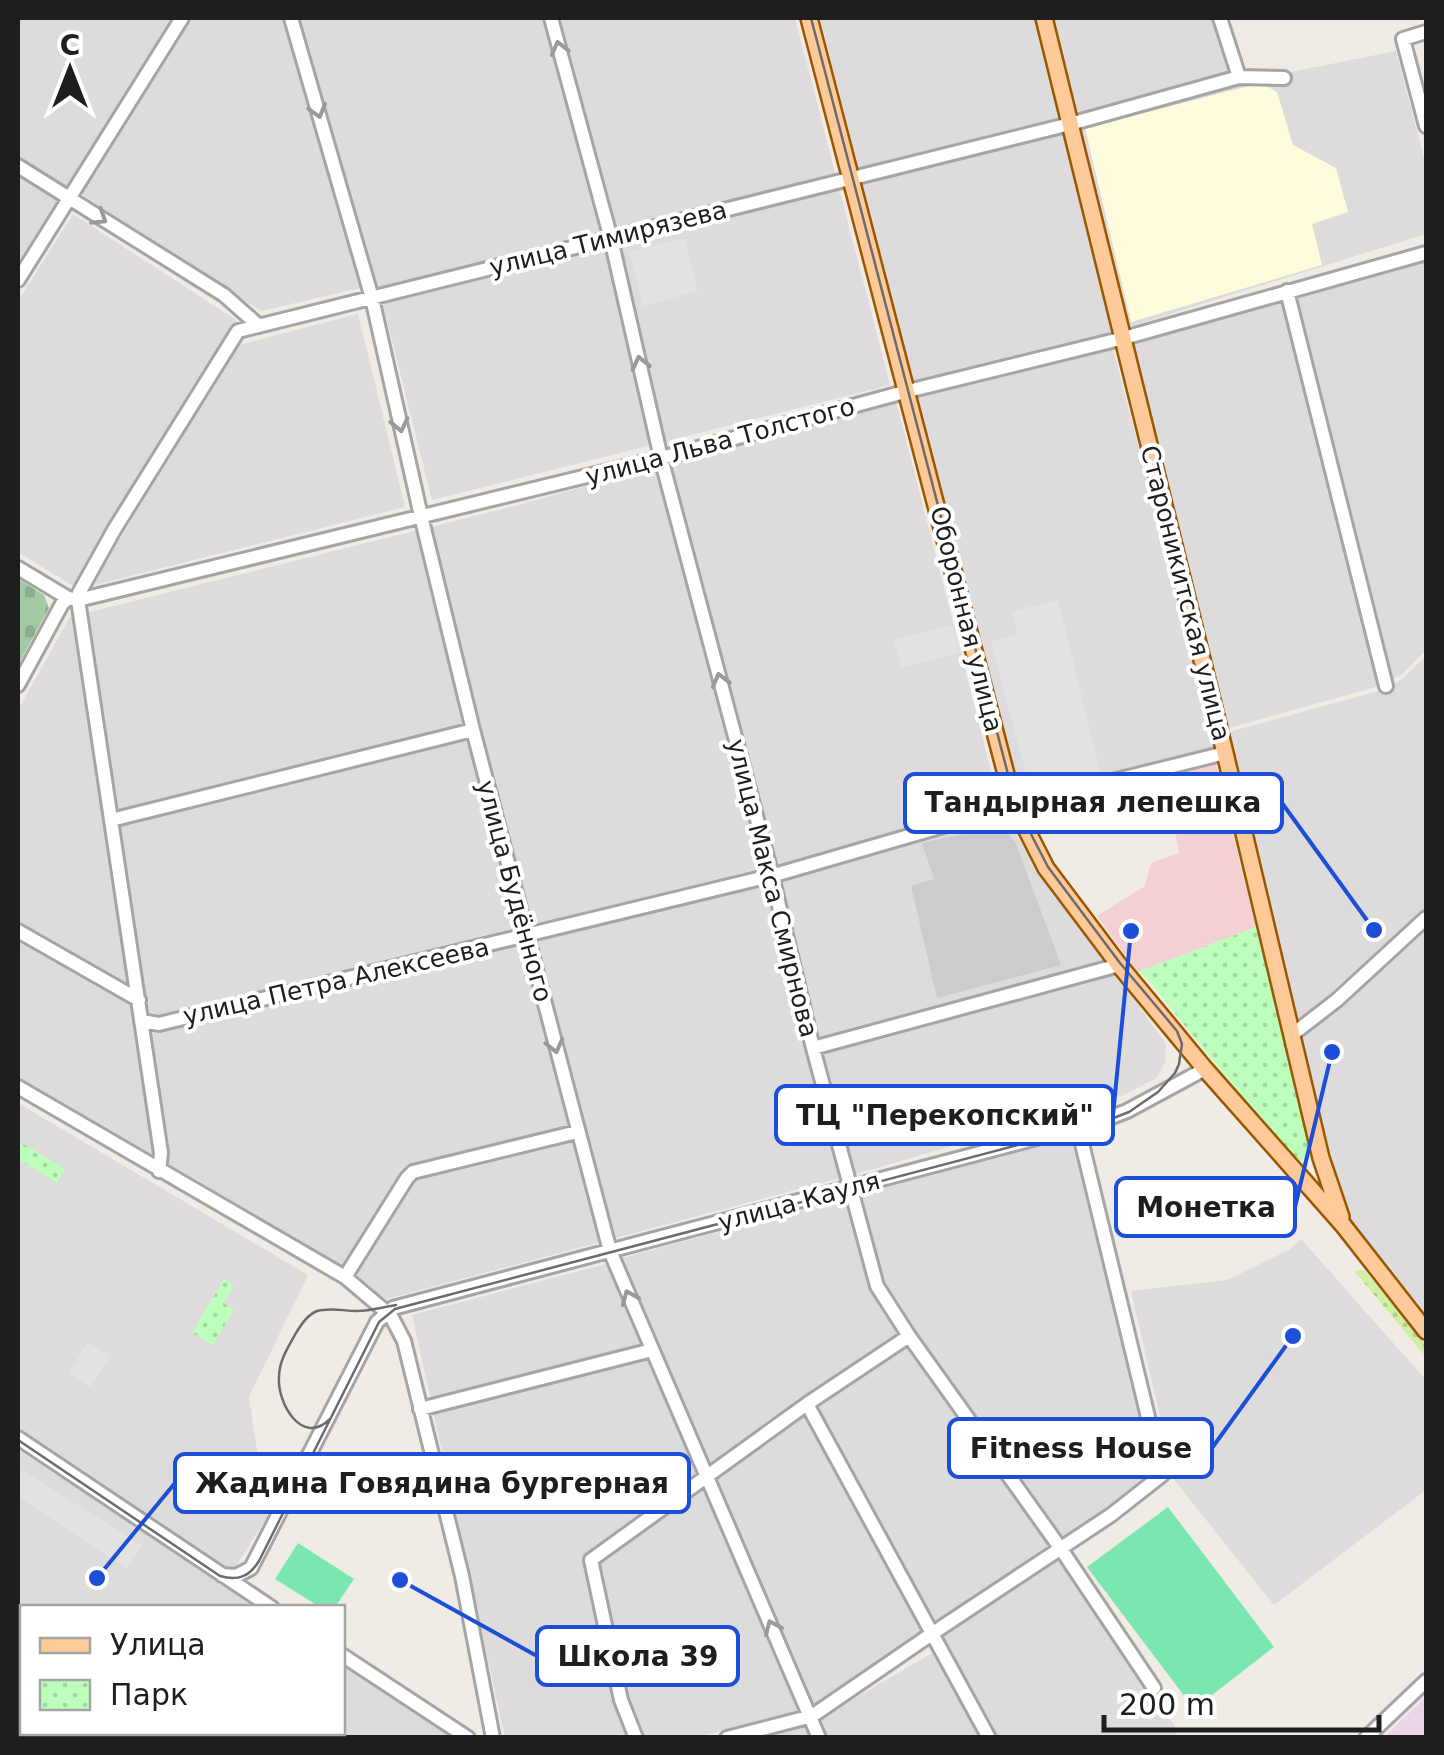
<svg xmlns="http://www.w3.org/2000/svg" width="1444" height="1755" viewBox="0 0 1444 1755" font-family="'DejaVu Sans',sans-serif">
  <defs>
    <pattern id="grass-dots" width="8" height="8" patternUnits="userSpaceOnUse" patternTransform="scale(2.5)"><rect width="8" height="8" fill="#d0efa5"/><path d="M2 2h.1M6 6h.1" fill="none" stroke="#b2cc8e" stroke-width="1.8" stroke-linecap="round"/></pattern>
    <pattern id="cemetery-stones" width="16" height="16" patternUnits="userSpaceOnUse" patternTransform="scale(2.5)"><rect width="16" height="16" fill="#a2cba5"/><path d="M2 7V4a2 2 0 0 1 4 0v3zM10 15v-3a2 2 0 0 1 4 0v3z" fill="#8bae8e"/></pattern>
    <pattern id="park-dots" width="8" height="8" patternUnits="userSpaceOnUse" patternTransform="scale(2.5)"><rect width="8" height="8" fill="#bdfebc"/><path d="M2 2h.1M6 6h.1" fill="none" stroke="#a2d9a1" stroke-width="1.8" stroke-linecap="round"/></pattern>
  </defs>
  <rect width="100%" height="100%" fill="#f0ebe4"/>
  <!-- residential -->
  <path fill="#dddbdb" d="M18 18H795L890 385 432 500 378 284 261 311 68 185 18 263Z
    M820 18H1211L1232 84 1396 51 1426 166V234L1109 333 1216 748 1019 800Z
    M73 214 236 320 73 586 18 552V301Z
    M1426 255V650L1401 675 1389 681 1291 293Z
    M1285 296 1383 685 1222 730 1123 349Z
    M358 314 405 507 91 586 239 345Z
    M896 401 1003 817 1166 1044 1165 1062 1157 1078 1121 1096 870 1170 383 1300 18 1077V710L70 617 511 507Z
    M1426 656V911L1295 1027 1222 734 1386 689 1401 680Z
    M1426 921V1313L1349 1222 1298 1034Z
    M18 1103 308 1275 249 1397 267 1517 230 1576 18 1431Z
    M1074 1136 1158 1475 1071 1542 814 1705 619 1259Z
    M1301 1239 1426 1380V1490L1274 1605 1175 1481 1131 1291 1227 1280 1289 1250Z
    M606 1264 801 1711 697 1737H505L412 1315Z
    M18 1450 259 1607 22 1608V1732H342L343 1662 459 1737H18Z
    M1060 1558 1179 1732 1169 1738 995 1737 940 1635Z
    M936 1651 982 1738H760L807 1726Z"/>
  <!-- commercial -->
  <path fill="#f3d1d3" d="M1216 763 1256 927 1138 972 1097 916 1145 886 1151 863 1179 853 1165 774Z"/>
  <!-- industrial -->
  <path fill="#ead5e8" d="M1426 1697V1737H1384Z"/>
  <!-- education -->
  <path fill="#fffcde" d="M1261 83 1277 92 1293 145 1336 168 1348 212 1312 224 1322 265 1131 322 1085 128Z"/>
  <!-- religious -->
  <path fill="#ccc" d="M1003 826 1016 844 1061 965 937 998 911 886 934 879 922 843Z"/>
  <!-- grass -->
  <path fill="url(#grass-dots)" d="M1359 1270 1365 1271 1426 1345V1357L1355 1272Z"/>
  <!-- cemetery -->
  <path fill="url(#cemetery-stones)" d="M18 579 44 595 49 608 18 665Z"/>
  <!-- park -->
  <path fill="url(#park-dots)" d="M1256 927 1292 1062 1310 1155 1296 1163 1147 979 1138 972Z
    M18 1141 65 1169 57 1183 18 1159Z
    M224 1279 234 1285 224 1303 234 1309 213 1345 192 1333Z"/>
  <!-- pitch -->
  <path fill="#7ae7b3" d="M1168 1507 1274 1647 1194 1709 1087 1567Z
    M298 1543 354 1579 335 1607H320L275 1579Z"/>
  <!-- parking -->
  <path fill="#e2e2e2" d="M685 238 698 291 643 306 629 252Z
    M1058 600 1101 774 1030 789 991 642 1017 635 1012 611Z
    M952 625 959 653 901 667 894 640Z
    M88 1342 110 1356 90 1387 69 1373Z
    M18 1468 142 1545 127 1569 18 1496Z"/>
  <g fill="none" stroke-linecap="round" stroke-linejoin="round">
    <!-- minor casing -->
    <g stroke="#a5a5a5" stroke-width="18">
      <path id="minor" d="M291 18 372 298 421 516 473 730 610 1251 819 1738
        M551 18 611 239 661 458 772 876 813 1048 877 1286 909 1336 1061 1549 1154 1688
        M1220 18 1239 77
        M1426 32 1403 39 1426 126
        M18 166 224 295 259 326
        M18 280 182 18
        M1287 291 1386 686
        M18 568 68 598 78 600 661 458 908 391 1124 338 1426 253
        M18 685 62 604 68 598
        M111 820 473 730
        M18 931 139 1000
        M142 1021 159 1024 778 874 1016 805 1225 753
        M1293 1034 1337 1000 1426 918
        M813 1048 1119 965
        M18 1087 345 1277 391 1316 404 1341 462 1576 493 1738
        M159 1171 161 1153 78 600 79 593 114 530 238 331 1070 124 1239 77 1284 78
        M345 1277 407 1178 413 1172 577 1132
        M807 1404 989 1738
        M420 1409 652 1350
        M18 1438 272 1608
        M222 1575 236 1576 251 1568 377 1322 393 1308 1101 1121 1127 1111 1205 1069
        M342 1655 468 1738
        M636 1738 621 1700 591 1560 807 1404 909 1336
        M727 1738 812 1716 933 1633 1111 1515 1162 1475 1078 1127
        M1366 1738 1426 1681"/>
    </g>
    <!-- major casing -->
    <g stroke="#995800" stroke-width="20">
      <path id="major" d="M809 18 1014 805 1046 868 1119 965 1205 1069 1343 1225 1426 1331
        M1044 18 1225 753 1321 1158 1341 1217"/>
    </g>
    <!-- minor -->
    <use href="#minor" stroke="#fff" stroke-width="12"/>
    <!-- major -->
    <use href="#major" stroke="#ffca9a" stroke-width="15"/>
    <!-- tram -->
    <path stroke="#6c6c6c" stroke-width="2.5" d="M330 1419C302 1447 277 1403 279 1377 279 1361 288 1347 296 1333 301 1325 307 1315 317 1311 330 1307 344 1311 357 1311 370 1311 383 1307 396 1305
      M18 1440 220 1576C238 1581 249 1577 259 1561L379 1322 395 1309 1098 1124 1129 1112 1158 1092 1175 1073 1179 1064 1182 1044 1177 1031 1120 963 1048 867 1016 805 811 18"/>
  </g>
  <!-- one-way arrows -->
  <defs><path id="oneway-chevron" d="M-2-3.5L2.5 0L-2 3.5" fill="none" stroke-width="1.6" stroke-linecap="round" stroke-linejoin="round" transform="scale(2.5)"/></defs>
  <g stroke="#9a9a9a">
    <use href="#oneway-chevron" transform="translate(559 48) rotate(-105)"/>
    <use href="#oneway-chevron" transform="translate(318 111) rotate(74)"/>
    <use href="#oneway-chevron" transform="translate(100 218) rotate(32)"/>
    <use href="#oneway-chevron" transform="translate(640 363) rotate(-103)"/>
    <use href="#oneway-chevron" transform="translate(400 425) rotate(77)"/>
    <use href="#oneway-chevron" transform="translate(720 680) rotate(-105)"/>
    <use href="#oneway-chevron" transform="translate(555 1046) rotate(76)"/>
    <use href="#oneway-chevron" transform="translate(629 1297) rotate(-113)"/>
    <use href="#oneway-chevron" transform="translate(772 1627) rotate(-114)"/>
  </g>
  <g text-anchor="middle" stroke-width="8" stroke-linejoin="round" paint-order="stroke">
    <!-- street labels -->
    <g font-size="25" fill="#1e1e1e" stroke="#fff">
      <text transform="translate(608 238) rotate(-14)" y="9">улица Тимирязева</text>
      <text transform="translate(720 441) rotate(-15)" y="9">улица Льва Толстого</text>
      <text transform="translate(1186 593) rotate(76)" y="9">Староникитская улица</text>
      <text transform="translate(967 619) rotate(76)" y="9">Оборонная улица</text>
      <text transform="translate(773 888) rotate(76)" y="9">улица Макса Смирнова</text>
      <text transform="translate(515 891) rotate(75)" y="9">улица Будённого</text>
      <text transform="translate(336 981) rotate(-13)" y="9">улица Петра Алексеева</text>
      <text transform="translate(799 1201) rotate(-15)" y="9">улица Кауля</text>
    </g>
  </g>
  <!-- callouts -->
  <path fill="none" stroke="#1d4ed8" stroke-width="4" d="M1374 930L1282 803M1131 931L1113 1115M1332 1052L1295 1207M1293 1336L1212 1448M97 1578L175 1483M400 1580L537 1656"/>
  <g fill="#1d4ed8" stroke="#fff" stroke-width="4">
    <circle cx="1374" cy="930" r="10"/>
    <circle cx="1131" cy="931" r="10"/>
    <circle cx="1332" cy="1052" r="10"/>
    <circle cx="1293" cy="1336" r="10"/>
    <circle cx="97" cy="1578" r="10"/>
    <circle cx="400" cy="1580" r="10"/>
  </g>
  <g fill="#fff" stroke="#1d4ed8" stroke-width="4">
    <rect x="905" y="774" width="377" height="58" rx="10"/>
    <rect x="776" y="1086" width="337" height="58" rx="10"/>
    <rect x="1116" y="1178" width="179" height="58" rx="10"/>
    <rect x="949" y="1419" width="263" height="58" rx="10"/>
    <rect x="175" y="1454" width="514" height="58" rx="10"/>
    <rect x="537" y="1627" width="201" height="58" rx="10"/>
  </g>
  <g font-size="28" text-anchor="middle" font-weight="bold" fill="#1e1e1e">
    <text x="1093" y="812">Тандырная лепешка</text>
    <text x="945" y="1125">ТЦ "Перекопский"</text>
    <text x="1206" y="1217">Монетка</text>
    <text x="1081" y="1458">Fitness House</text>
    <text x="432" y="1493">Жадина Говядина бургерная</text>
    <text x="638" y="1666">Школа 39</text>
  </g>
  <!-- border -->
  <rect width="1444" height="1755" fill="none" stroke="#1e1e1e" stroke-width="40"/>
  <!-- legend -->
  <rect x="20" y="1605" width="325" height="130" fill="#ffffff" stroke="#a5a5a5" stroke-width="2.5"/>
  <rect x="40" y="1638" width="50" height="15" fill="#ffca9a" stroke="#a5a5a5" stroke-width="2.5"/>
  <text x="110" y="1655" font-size="30" fill="#1e1e1e">Улица</text>
  <rect x="40" y="1680" width="50" height="30" fill="url(#park-dots)" stroke="#a5a5a5" stroke-width="2.5"/>
  <text x="110" y="1705" font-size="30" fill="#1e1e1e">Парк</text>
  <!-- north arrow -->
  <g transform="translate(70 70)" stroke="#ffffff" stroke-width="8" paint-order="stroke">
  <path d="M0-8L18 38L0 25L-18 38Z" fill="#1e1e1e"/>
  <text y="-15" font-size="28" font-weight="bold" text-anchor="middle" fill="#1e1e1e">С</text>
  </g>
  <!-- scale -->
  <path d="M1104 1715v15h275v-15" fill="none" stroke="#1e1e1e" stroke-width="5"/>
  <text x="1119" y="1715" font-size="30" fill="#1e1e1e" stroke="#ffffff" stroke-width="8" paint-order="stroke">200 m</text>
</svg>
